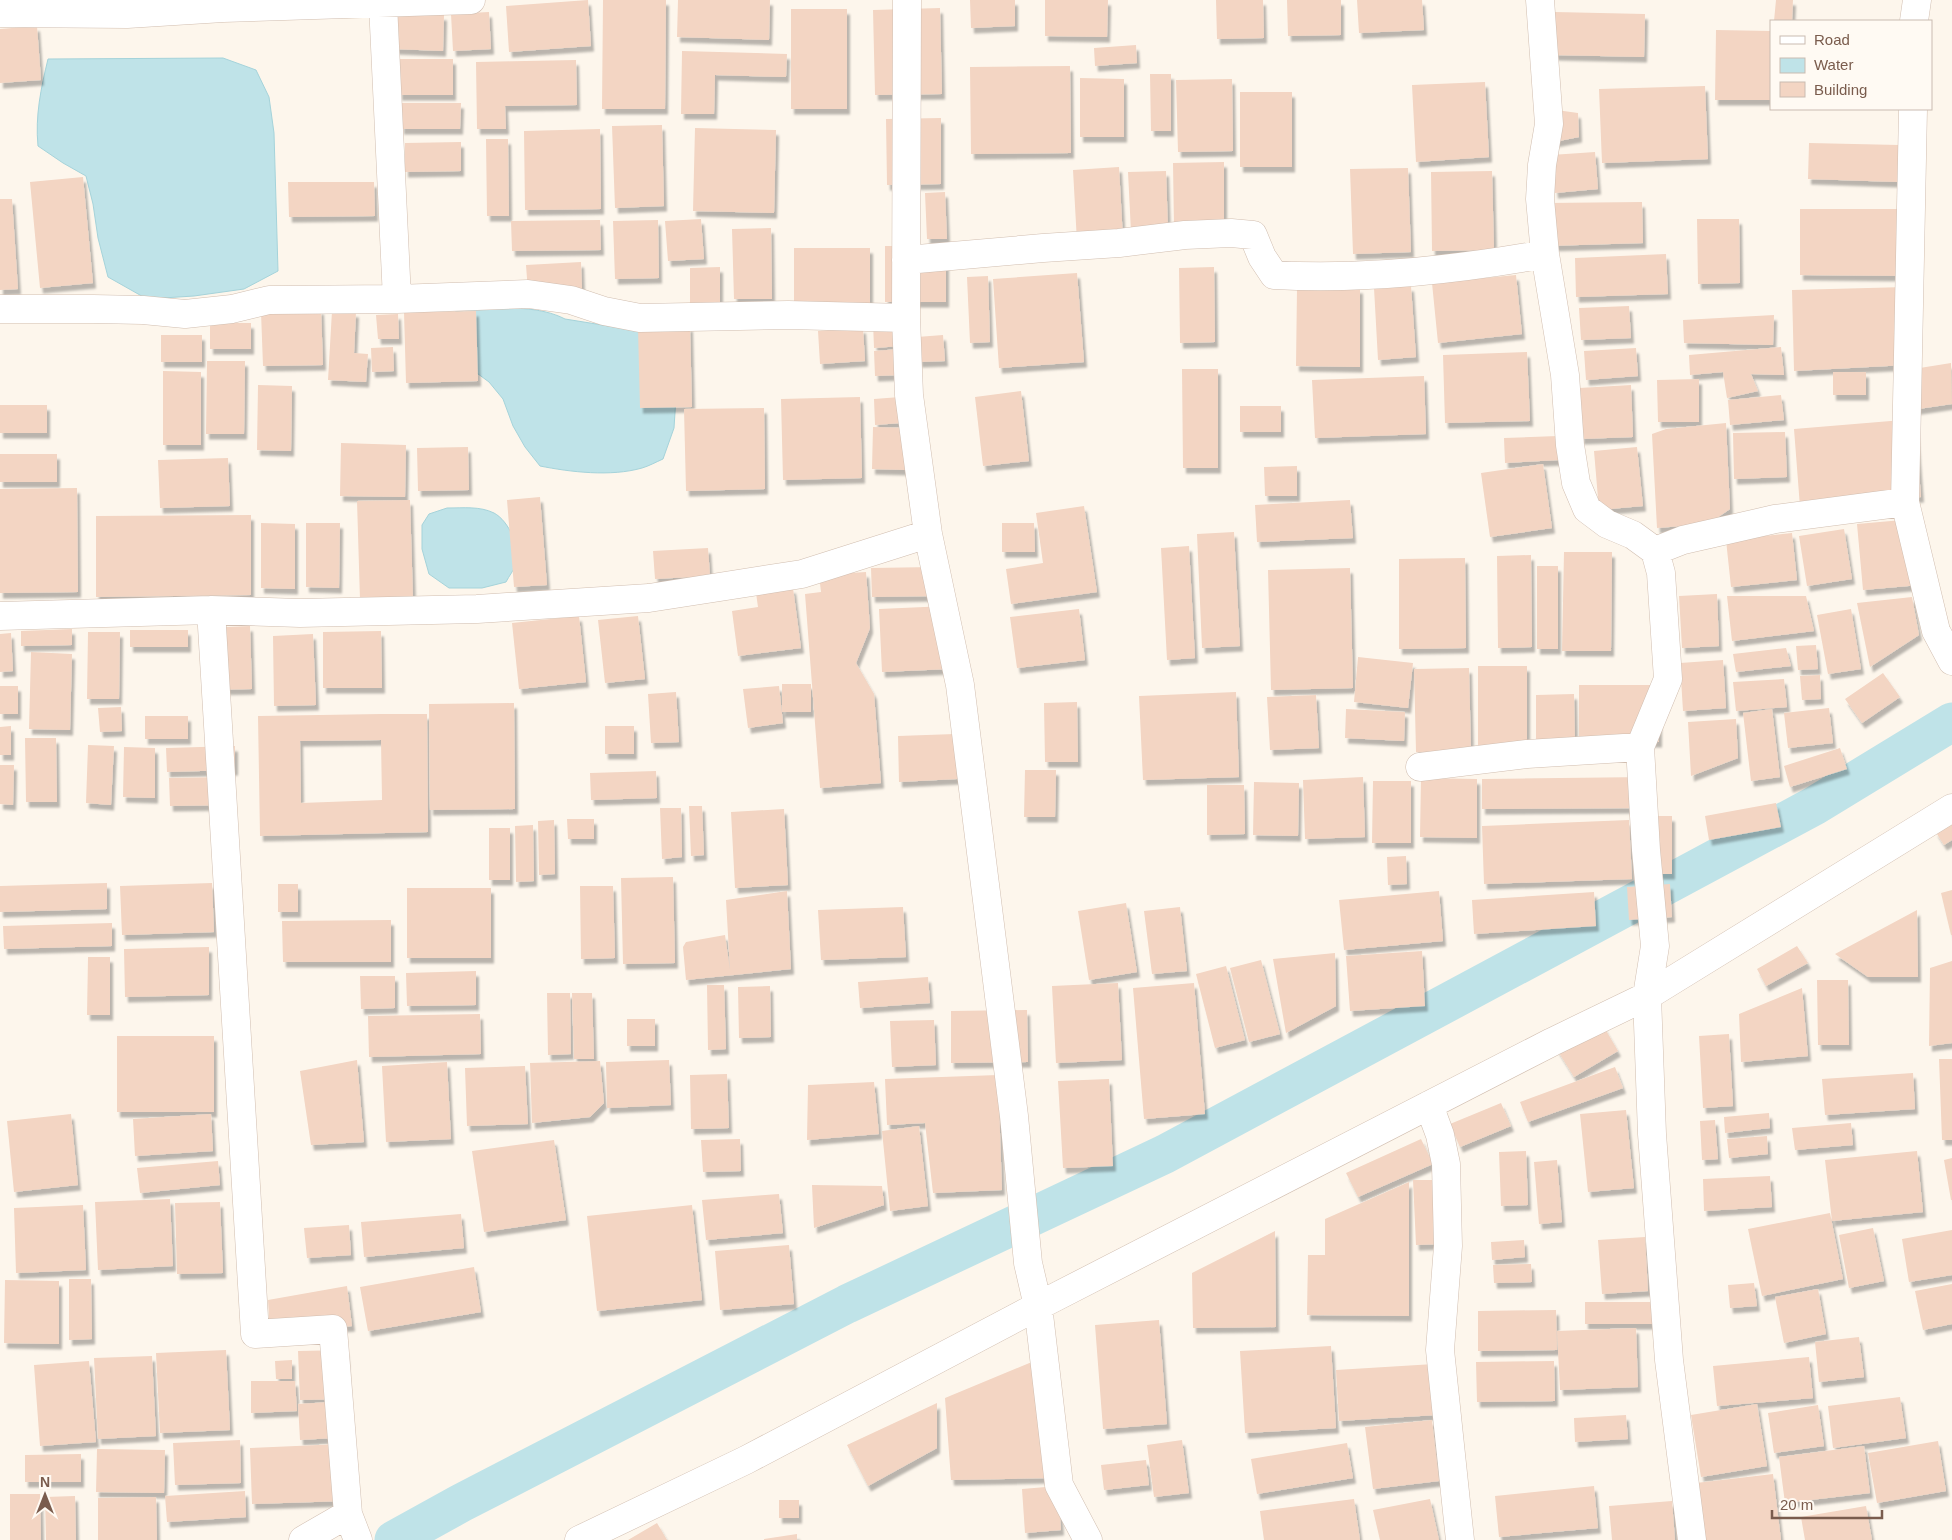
<svg xmlns="http://www.w3.org/2000/svg" width="1952" height="1540" viewBox="0 0 1952 1540" font-family="Helvetica,sans-serif">
  <defs>
    <filter id="shadow"><feDropShadow dx="3" dy="5.5" stdDeviation="1" flood-color="#0004"/></filter>
  </defs>
  <rect width="100%" height="100%" fill="#fdf6ec"/>
  <!-- water -->
  <path fill="#bfe3e8" stroke="#a5d3da" d="M223 58 256 70 269 97 274 133 278 271 244 289 194 296 147 299 108 277 98 238 93 204 86 176 63 163 38 146C35 116 41 88 48 59Z
    M480 308C507 308 540 306 565 319L646 332 676 397 674 428 663 459C656 462 649 466 642 468 611 477 570 472 540 466L525 447 513 426 503 399 489 382 470 368 455 312Z
    M447 508C463 508 480 506 494 513 509 521 520 547 516 564 514 570 509 576 506 582L482 588H449L429 574 422 549V525L429 514Z"/>
  <g fill="none" stroke-linecap="round" stroke-linejoin="round">
    <!-- canal -->
    <path stroke="#bfe3e8" stroke-width="39" d="M394 1540 461 1503 847 1304 1165 1154 1814 806 1952 722"/>
  </g>
  <!-- building -->
  <path fill="#f3d5c3" fill-rule="evenodd" filter="url(#shadow)" d="M588 0 591 46 509 52 506 6Z
    M603 0H666L665 109H602Z
    M678 0H770L769 40 677 37Z
    M970 0H1015V26L971 28Z
    M1045 0H1108L1107 37 1045 36Z
    M1216 0H1263L1264 38 1217 39Z
    M1287 0H1341V35L1288 36Z
    M1357 0H1422L1424 30 1359 33Z
    M1776 0H1793L1792 21H1774Z
    M940 8 942 94 875 95 873 10Z
    M791 9H847V109H791Z
    M489 12 491 49 453 51 451 14Z
    M1555 12 1645 14 1644 57 1554 55Z
    M395 14 444 15 443 51 394 49Z
    M37 26 41 80 0 83V29Z
    M1716 30 1771 31V100H1715Z
    M1136 45 1137 63 1095 66 1094 48Z
    M682 51 787 54 786 77 715 75 714 114H681Z
    M399 59H453V95H399Z
    M576 60 577 105 505 106 506 129H477L476 62Z
    M1070 66 1071 153 971 154 970 67Z
    M1150 74H1171V131H1151Z
    M1080 78 1124 79V137H1080Z
    M1232 79 1233 151 1178 152 1176 80Z
    M1485 82 1489 157 1416 162 1412 85Z
    M1705 86 1708 159 1602 163 1599 89Z
    M1240 92H1292V167H1240Z
    M401 103H461L460 129H401Z
    M1549 109 1578 113 1579 137 1549 143Z
    M941 118V184L887 185 886 119Z
    M662 125 664 206 615 208 612 126Z
    M695 128 776 130 774 213 693 211Z
    M600 129 601 209 525 210 524 131Z
    M486 139H508L509 216H487Z
    M461 142V171L405 172V143Z
    M1809 143 1899 145 1898 182 1808 179Z
    M1595 152 1598 189 1555 193 1551 155Z
    M1224 162V229H1174L1173 163Z
    M1119 167 1123 239 1077 242 1073 170Z
    M1408 168 1411 252 1353 254 1350 169Z
    M1166 171 1168 230 1131 232 1128 172Z
    M1492 171 1494 250 1432 251 1431 172Z
    M83 177 93 283 40 288 30 182Z
    M288 182H374L375 216 289 217Z
    M945 192 947 239H927L925 193Z
    M0 199H12L18 289 0 290Z
    M1642 202 1643 243 1547 246 1546 203Z
    M1800 209H1912V276L1800 275Z
    M701 219 704 259 668 261 665 221Z
    M1697 219H1739L1740 283 1698 284Z
    M600 220 601 250 512 251 511 221Z
    M658 220 659 278 615 279 613 221Z
    M771 228 772 299H734L732 229Z
    M885 246H946V302H885Z
    M794 248H870V305H794Z
    M1666 254 1668 294 1576 297 1575 258Z
    M581 262 582 289 528 292 526 265Z
    M720 267V305L690 306V268Z
    M1214 267 1215 342 1180 343 1179 268Z
    M1077 273 1084 362 999 368 993 279Z
    M1516 275 1522 334 1438 343 1432 283Z
    M988 276 990 342 970 343 967 277Z
    M1411 286 1416 357 1378 360 1374 288Z
    M1906 287 1907 365 1794 371 1792 290Z
    M1297 288H1360V367L1296 366Z
    M1629 306 1631 338 1581 340 1579 308Z
    M321 309 323 365 263 366 261 312Z
    M332 311 356 312 354 353 368 354 366 382 328 380Z
    M476 311 478 381 406 383 404 312Z
    M398 314 399 339H378L376 315Z
    M1774 315 1773 345 1684 343 1683 320Z
    M899 320 901 346 874 348 873 322Z
    M210 323H251V349H210Z
    M690 326 692 407 640 408 638 328Z
    M863 328 865 361 820 364 818 331Z
    M161 335H202V362H161Z
    M943 335 945 361 919 362 917 337Z
    M393 347 394 371 372 372 371 348Z
    M1781 347 1784 375 1751 374 1758 391 1727 398 1723 372 1690 375 1689 355Z
    M1636 348 1638 376 1586 380 1584 351Z
    M900 349 901 375 875 376 874 351Z
    M1527 352 1530 421 1445 423 1443 355Z
    M207 361H245L244 434H206Z
    M1951 363 1952 404 1905 411 1901 371Z
    M1182 369H1218V468H1183Z
    M163 371 201 372V445H163Z
    M1833 372H1866V395H1833Z
    M1424 376 1426 434 1315 438 1312 380Z
    M1699 379V422H1658L1657 380Z
    M258 385 292 386 291 451 257 450Z
    M1631 385 1633 437 1581 439 1579 388Z
    M1021 391 1029 461 983 466 975 397Z
    M1781 395 1784 420 1730 425 1728 400Z
    M860 397 862 478 783 480 781 399Z
    M900 397 901 423 875 425 874 399Z
    M0 405H47V433H0Z
    M1240 406H1281V432H1240Z
    M764 408 765 489 686 491 684 409Z
    M1915 419 1921 497 1800 507 1794 429Z
    M1726 423 1730 509 1708 524 1657 528 1652 434 1666 429Z
    M873 427 908 428 907 470 872 469Z
    M1785 432 1787 477 1734 479 1733 433Z
    M1558 436 1559 460 1505 463 1504 438Z
    M341 443 406 445 405 497 340 496Z
    M468 447 469 490 418 491 417 448Z
    M1637 447 1643 506 1599 510 1594 451Z
    M0 454H57V482H0Z
    M228 458 230 506 160 508 158 460Z
    M1543 464 1552 528 1490 537 1481 473Z
    M1297 466V496H1265L1264 467Z
    M77 488 78 592 0 593V489Z
    M540 497 547 585 514 587 507 500Z
    M410 500 413 599 360 600 357 501Z
    M1350 500 1353 538 1257 542 1255 505Z
    M1084 506 1097 592 1011 604 1006 569 1043 563 1036 513Z
    M251 515V595L96 597V516Z
    M1914 519 1920 585 1863 590 1857 524Z
    M261 523 295 524V589L261 588Z
    M306 523H340L339 588 306 587Z
    M1002 523H1034L1035 552H1002Z
    M1844 529 1852 579 1807 586 1799 536Z
    M1234 532 1240 646 1202 648 1197 534Z
    M1792 533 1797 580 1731 587 1726 540Z
    M1189 546 1195 658 1167 660 1161 548Z
    M708 548 710 576 655 579 653 551Z
    M1564 552H1612L1611 651H1562Z
    M1531 555 1532 647 1498 648 1497 556Z
    M1465 558 1466 648 1399 649V559Z
    M1537 566H1558V649H1537Z
    M934 567 935 596 872 597 871 568Z
    M1350 568 1353 688 1271 690 1268 570Z
    M866 572 870 628 856 663 874 694 881 783 820 788 805 594 821 592 819 575Z
    M793 588 801 648 738 656 732 611 758 607 756 593Z
    M1717 594 1719 646 1682 648 1679 596Z
    M1727 596H1806L1814 631 1732 641Z
    M1912 597 1919 635 1870 667 1857 603Z
    M947 606 950 669 882 672 879 609Z
    M1079 609 1085 660 1017 668 1010 617Z
    M1851 609 1861 669 1828 674 1817 615Z
    M579 616 586 682 519 689 512 623Z
    M638 616 645 679 605 683 598 620Z
    M250 626 252 689 205 690 204 628Z
    M72 629V645L21 646V631Z
    M130 630H188V647H130Z
    M381 631 382 688H323V632Z
    M88 632H120L119 699H87Z
    M11 633 13 671 0 672V634Z
    M313 634 316 705 274 706 273 636Z
    M1816 645 1818 669 1798 670 1796 646Z
    M1786 648 1791 666 1736 672 1733 654Z
    M31 652 72 654 70 730 29 729Z
    M1358 657 1413 663 1408 708 1354 702Z
    M1723 660 1726 708 1683 711 1680 663Z
    M1478 666H1527V754H1478Z
    M1469 668 1471 751 1416 752 1414 669Z
    M1883 673 1900 697 1862 723 1845 699Z
    M1820 675 1821 699 1802 700 1800 676Z
    M1784 679 1787 707 1736 711 1733 682Z
    M782 684H811V712H782Z
    M1579 685H1659V742H1579Z
    M0 686H18V714H0Z
    M779 686 783 723 748 728 743 689Z
    M676 692 679 742 651 743 648 694Z
    M1236 692 1239 777 1143 780 1139 696Z
    M1574 694 1575 743 1536 744V695Z
    M1316 695 1319 748 1270 750 1267 697Z
    M1077 702 1078 762H1045L1044 703Z
    M514 703 515 809 430 810 429 704Z
    M121 707 122 731 100 732 98 708Z
    M1829 708 1833 743 1788 748 1784 713Z
    M1346 709 1405 712 1404 741 1345 738Z
    M1772 709 1780 777 1751 781 1743 713Z
    M381 714H427L428 832 260 836 258 716ZM381 740 382 800 301 803 300 741Z
    M145 716H188V739H145Z
    M1736 719 1738 758 1691 776 1688 722Z
    M11 726V755H0V727Z
    M605 726H634V754H605Z
    M955 734 957 779 899 782 898 736Z
    M25 738H56L57 802H26Z
    M88 745 114 746 111 805 86 803Z
    M235 746V770L167 772 166 748Z
    M124 747 155 748V798L123 797Z
    M1840 748 1847 769 1790 787 1784 766Z
    M0 765H14L13 805 0 804Z
    M1025 770H1056L1055 817H1024Z
    M656 771 657 798 591 800 590 773Z
    M230 777 231 805 170 806 169 778Z
    M1363 777 1365 837 1305 839 1303 780Z
    M1648 777 1649 808 1482 809V779Z
    M1421 778 1477 779V838L1420 837Z
    M1373 781H1411V843H1372Z
    M1254 782 1299 783 1298 836 1253 835Z
    M1207 785H1244L1245 834 1207 835Z
    M1776 803 1781 827 1709 840 1705 816Z
    M689 806H702L704 855 691 856Z
    M660 808H681L682 857 662 859Z
    M784 809 788 885 735 888 731 812Z
    M1643 816H1672V874H1643Z
    M567 819H594V839H568Z
    M554 820 555 874 539 875 538 821Z
    M1629 820 1632 879 1484 884 1482 826Z
    M1952 821V840L1944 845 1935 831Z
    M533 825 534 881 516 882 515 826Z
    M489 828H510V880H489Z
    M1406 856 1407 884 1388 885 1387 857Z
    M673 877 675 963 623 964 621 878Z
    M107 883V909L0 912V886Z
    M212 883 214 932 122 935 120 886Z
    M278 884H298V912H278Z
    M1670 884 1672 917 1629 920 1627 887Z
    M580 886H613L615 958 581 959Z
    M407 888H491V958H407Z
    M1952 890V935H1951L1941 893Z
    M787 891 791 969 686 980 683 947 686 942 725 935 730 970 726 900Z
    M1439 891 1443 941 1344 950 1339 900Z
    M1594 892 1596 926 1474 934 1472 900Z
    M1126 903 1137 972 1089 980 1078 911Z
    M903 907 906 957 821 960 818 910Z
    M1180 907 1187 971 1152 974 1144 911Z
    M1917 910 1918 977H1868L1835 954Z
    M391 920V962H283L282 921Z
    M112 923V946L4 949 3 926Z
    M1797 946 1808 963 1766 986 1757 969Z
    M209 947V995L125 997 124 949Z
    M1422 951 1425 1006 1350 1011 1346 956Z
    M1335 953 1336 1006 1286 1033 1273 959Z
    M88 957H110V1015H87Z
    M1261 960 1280 1034 1249 1042 1230 968Z
    M1952 961V1043L1929 1046 1930 968Z
    M1226 966 1245 1040 1215 1048 1196 974Z
    M476 971V1005L407 1006 406 973Z
    M360 976H395V1008L361 1009Z
    M928 977 930 1003 860 1008 858 982Z
    M1817 980H1848L1849 1045H1818Z
    M1118 983 1122 1060 1056 1063 1052 986Z
    M1194 983 1205 1114 1144 1119 1133 988Z
    M707 985H724L726 1049 708 1050Z
    M770 986 771 1037 739 1038 738 987Z
    M1802 988 1808 1056 1741 1062 1739 1014Z
    M547 993H570L571 1054 548 1055Z
    M572 993H592L594 1059H574Z
    M1027 1010 1028 1062 951 1063V1011Z
    M480 1014 481 1054 369 1057 368 1016Z
    M627 1019H655V1046H627Z
    M934 1020 936 1065 892 1067 890 1021Z
    M1601 1022 1618 1051 1574 1077 1556 1048Z
    M1729 1034 1733 1106 1703 1108 1699 1036Z
    M117 1036H214V1112H117Z
    M1939 1059H1952V1140H1942Z
    M357 1060 364 1142 311 1145 300 1071Z
    M669 1060 671 1105 607 1108 606 1062Z
    M600 1061 604 1103 590 1117 532 1123 530 1063Z
    M447 1062 451 1139 386 1142 382 1066Z
    M525 1066 528 1124 467 1126 465 1068Z
    M1615 1067 1623 1088 1528 1122 1520 1102Z
    M1913 1073 1915 1109 1825 1115 1822 1079Z
    M727 1074 729 1128 691 1129 690 1075Z
    M998 1075 1002 1190 933 1193 925 1123 887 1125 885 1079Z
    M1109 1079 1113 1166 1063 1168 1058 1081Z
    M874 1082 879 1134 807 1140 808 1085Z
    M1501 1103 1511 1126 1460 1147 1450 1124Z
    M1626 1110 1634 1188 1588 1192 1580 1114Z
    M1769 1113 1770 1128 1725 1133 1724 1117Z
    M71 1114 78 1185 14 1192 7 1121Z
    M211 1114 213 1151 135 1156 133 1119Z
    M1715 1120 1718 1159 1702 1160 1700 1121Z
    M1851 1123 1853 1145 1795 1150 1792 1128Z
    M919 1126 928 1206 890 1211 882 1131Z
    M1767 1136 1768 1154 1729 1158 1727 1139Z
    M740 1139 741 1171 703 1172 701 1140Z
    M1421 1139 1433 1164 1358 1197 1346 1173Z
    M554 1140 566 1220 484 1232 472 1151Z
    M1526 1151 1528 1205 1501 1206 1499 1152Z
    M1917 1151 1923 1212 1832 1221 1825 1160Z
    M1952 1158V1200H1951L1944 1160Z
    M1557 1160 1562 1222 1539 1224 1534 1162Z
    M218 1161 220 1185 140 1193 137 1168Z
    M1770 1176 1772 1207 1704 1211 1703 1179Z
    M1413 1180H1441L1443 1244 1416 1245Z
    M1409 1182V1316L1307 1315 1308 1255H1325V1219Z
    M812 1185 882 1186 884 1205 814 1228Z
    M779 1194 783 1233 706 1240 702 1200Z
    M170 1199 173 1266 98 1270 95 1202Z
    M220 1202 223 1273 177 1274 175 1203Z
    M83 1205 86 1270 16 1273 14 1208Z
    M692 1205 702 1300 597 1311 587 1216Z
    M1830 1213 1843 1279 1762 1296 1748 1229Z
    M461 1214 464 1248 364 1257 361 1222Z
    M349 1225 351 1255 307 1258 304 1228Z
    M1873 1228 1884 1281 1849 1288 1839 1235Z
    M1952 1230V1275L1909 1282 1902 1239Z
    M1275 1231 1276 1327 1193 1328 1192 1273Z
    M1645 1237 1648 1291 1602 1294 1598 1240Z
    M1524 1240 1525 1257 1492 1260 1491 1242Z
    M789 1245 794 1304 720 1310 715 1251Z
    M1531 1264 1532 1282 1494 1283 1493 1265Z
    M474 1267 481 1312 368 1331 360 1287Z
    M69 1279H91L92 1339 69 1340Z
    M5 1280 59 1281V1344L4 1343Z
    M1754 1283 1757 1306 1730 1308 1728 1285Z
    M1952 1284V1324L1923 1330 1915 1291Z
    M347 1286 352 1326 270 1334 268 1300Z
    M1818 1289 1826 1334 1784 1343 1775 1297Z
    M1585 1302H1658V1324H1585Z
    M1556 1310 1557 1350 1478 1351V1311Z
    M1159 1320 1167 1424 1103 1429 1095 1325Z
    M1636 1328 1638 1387 1560 1390 1557 1331Z
    M1859 1337 1864 1377 1819 1382 1815 1342Z
    M1331 1346 1336 1428 1245 1433 1240 1351Z
    M226 1350 230 1430 160 1433 156 1353Z
    M346 1350 348 1399 300 1400 298 1351Z
    M152 1356 156 1436 98 1439 94 1358Z
    M1809 1357 1813 1398 1717 1406 1713 1366Z
    M1039 1359 1051 1478 951 1480 945 1398Z
    M292 1360V1379H276L275 1361Z
    M89 1361 96 1442 40 1446 34 1365Z
    M1554 1361 1555 1401 1477 1402 1476 1362Z
    M1434 1364 1437 1415 1339 1421 1336 1370Z
    M251 1381H295L297 1411 251 1413Z
    M1900 1397 1906 1438 1833 1448 1828 1406Z
    M331 1402 334 1438 300 1440 298 1404Z
    M937 1403V1448L868 1486 847 1445Z
    M1757 1404 1767 1466 1701 1477 1691 1415Z
    M1818 1405 1824 1446 1774 1453 1768 1413Z
    M1626 1415 1628 1439 1575 1442 1574 1418Z
    M1432 1420 1439 1481 1373 1489 1365 1427Z
    M240 1440 241 1483 175 1485 173 1443Z
    M1182 1440 1189 1493 1154 1497 1147 1445Z
    M1938 1441 1946 1491 1877 1503 1868 1453Z
    M1347 1443 1353 1478 1257 1494 1251 1459Z
    M342 1444 345 1501 252 1504 250 1448Z
    M1864 1446 1870 1493 1785 1503 1779 1457Z
    M97 1449 165 1450 164 1493 96 1492Z
    M81 1454V1482H25V1455Z
    M1146 1460 1149 1485 1104 1490 1101 1465Z
    M1773 1474 1781 1540H1702L1696 1483Z
    M1058 1486 1061 1530 1025 1533 1022 1489Z
    M1594 1486 1598 1528 1499 1537 1495 1496Z
    M245 1491 246 1517 167 1522 165 1496Z
    M10 1494H40L41 1540H10Z
    M75 1496 76 1540H46L45 1497Z
    M156 1497 157 1540H98V1498Z
    M1354 1499 1360 1540H1264L1260 1511Z
    M1430 1499 1439 1540H1380L1373 1510Z
    M779 1500H799V1518H779Z
    M1672 1501 1675 1540H1612L1609 1506Z
    M1866 1506 1872 1540H1805L1801 1517Z
    M657 1523 667 1540H628Z
    M797 1534V1540H764V1539Z"/>
  <g fill="none" stroke-linecap="round" stroke-linejoin="round">
    <!-- street casing -->
    <g stroke="#d1beb0" stroke-width="29">
      <path id="street" d="M907 0 906 318 909 395 928 534 960 685 1014 1116 1028 1263 1038 1306 1059 1485 1088 1540
        M1540 0 1549 124 1542 165 1540 199 1545 254 1565 375 1570 445 1576 483 1587 509 1607 524 1633 535 1655 551 1661 573 1668 679 1640 747 1646 850 1655 946 1647 996 1652 1134 1669 1360 1692 1540
        M383 4 397 299
        M0 13 127 14 223 8 471 0
        M1914 21 1917 0
        M1913 109 1905 502 1936 631 1952 661
        M906 260 1043 248 1119 243 1185 235 1231 233 1253 235 1262 257 1274 275C1365 280 1456 270 1545 254
        M0 309H93L143 310 185 314 232 309 269 300 397 299 528 294 571 300 604 311 640 318 788 315 906 318
        M1655 551 1683 540 1775 519 1905 502
        M211 610 255 1334 333 1329 348 1514 358 1540
        M0 616 211 610 300 613 477 609 649 598 802 574 928 534
        M1420 767 1527 754 1640 747
        M1429 1105 1440 1135 1446 1164 1448 1246 1440 1350 1460 1540
        M303 1540 348 1514
        M579 1540 746 1460 1038 1306 1552 1042 1647 996 1952 808"/>
    </g>
    <!-- street -->
    <use href="#street" stroke="#fff" stroke-width="28"/>
  </g>
  <!-- legend -->
  <rect x="1770" y="20" width="162" height="90" fill="#fffaf3" stroke="#cabbb1"/>
  <rect x="1780" y="36" width="25" height="8" fill="#ffffff" stroke="#cabbb1"/>
  <text x="1814" y="45" font-size="15" fill="#7a5c4d">Road</text>
  <rect x="1780" y="58" width="25" height="15" fill="#bfe3e8" stroke="#cabbb1"/>
  <text x="1814" y="70" font-size="15" fill="#7a5c4d">Water</text>
  <rect x="1780" y="82" width="25" height="15" fill="#f3d5c3" stroke="#cabbb1"/>
  <text x="1814" y="95" font-size="15" fill="#7a5c4d">Building</text>
  <!-- north arrow -->
  <g transform="translate(45 1495)" stroke="#fffaf3" stroke-width="4" paint-order="stroke">
  <path d="M0-4L9 19L0 12L-9 19Z" fill="#7a5c4d"/>
  <text y="-8" font-size="14" font-weight="bold" text-anchor="middle" fill="#7a5c4d">N</text>
  </g>
  <!-- scale -->
  <path d="M1772 1510v8h110v-8" fill="none" stroke="#7a5c4d" stroke-width="2.5"/>
  <text x="1780" y="1510" font-size="15" fill="#7a5c4d" stroke="#fffaf3" stroke-width="4" paint-order="stroke">20 m</text>
</svg>
